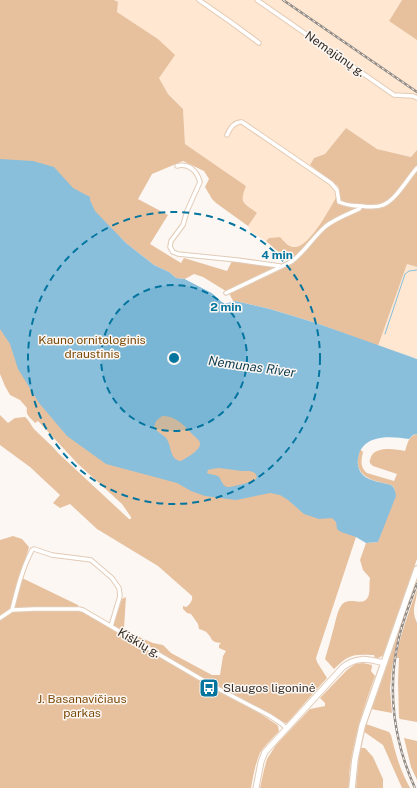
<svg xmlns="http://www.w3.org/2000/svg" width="417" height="788" viewBox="0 0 417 788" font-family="'Public Sans',sans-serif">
  <rect width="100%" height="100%" fill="#fcf7f3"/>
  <!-- built -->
  <path fill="#ffe7d1" d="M114 0H402L389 21 417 40V150L412 157 377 149 346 128 325 154 314 158 310 165 338 186 340 193 319 228 303 245 295 247 289 246 280 237 269 238 266 241 251 232 248 226 257 213 245 204 242 200V196L246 186 185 144 183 109 168 94 159 78 158 39 117 12 118 2Z
    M407 264 417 267V359L378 346Z"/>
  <!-- green -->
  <path fill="#e7c19e" d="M0 0H114L118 2 117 12 158 39 175 55 159 78 168 94 183 109 185 144 246 186C239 204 243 202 257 213L248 226 216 203 212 199 205 187 209 179 204 171 183 161 152 174 138 199 168 215 150 244 181 263 184 258 227 271 232 261 281 268 292 264 266 241 269 238 280 237C284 241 289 248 295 247 310 247 332 205 339 192L338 186 310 165 314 158 325 154 346 128 377 149 411 157 417 150V267L407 264 378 346 316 323 270 309 235 301H233L229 293 203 277 194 274 185 279 176 278 169 272 154 265 126 243 118 235 356 537 316 658 317 662 327 678 287 723H285L228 691H224L113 626 122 599 126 597 124 628 126 631 153 643 163 645 171 653 212 675H220L223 656 226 651 219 648V645L221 643C210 642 213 639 208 634 206 631 202 630 199 629L198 624 191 614 187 613 183 609V606L186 607C190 605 193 600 192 596L158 566 97 529 70 504 60 508 53 503 60 495 30 467 0 445V415L8 423 15 418 25 417C30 421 31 426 35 430 43 438 51 444 58 453L129 519H131V517L122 504 78 464 38 421 35 423C31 418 25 415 27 408L20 400 10 395 5 386 0 374Z
    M402 0H417V40L389 21Z
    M417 434V559L385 650 386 652C383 656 380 658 375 658L374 655C353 654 349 654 334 669L325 659C328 649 331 638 334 627 336 620 337 612 341 606 349 594 365 610 369 594 370 589 369 583 370 578L363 570 360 560 366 543 378 542 395 491 394 488 391 485C379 482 360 479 358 465 357 460 359 454 360 449L363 452C361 461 360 467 367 473L394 481 397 474 373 466C369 463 369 462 371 457 375 446 396 449 405 451 408 443 408 436 417 434Z
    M13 536 22 539 29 547 20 577 78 605 79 611 83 612 207 685 259 713 276 724 278 726 279 731C273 738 265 745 260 753 255 764 253 777 251 788H0V540Z
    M417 577V580L398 640 392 668 390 689 392 713 371 709 388 662Z
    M417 589C417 604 410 608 417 623V722L400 719 399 718 398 682 399 658H396C400 635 409 612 417 589Z
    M363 663 372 665V667L371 671 375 676C364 706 355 735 350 766 349 773 349 781 349 788H260L264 770 267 759 276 745 310 709 325 706V703L320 698 347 670 355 664Z
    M366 724 389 732 391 735C396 755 400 770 410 788H402L383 745 363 731 364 726Z
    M404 738 417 741V780L411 767Z
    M360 748H365L373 757 383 779V788H356L359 754Z"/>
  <!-- water -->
  <path fill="#8abfdc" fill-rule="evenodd" d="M0 159 33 161 54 167 73 188 90 197V200L95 211 126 243 154 265 169 272 176 278 185 279 212 293 224 304 235 301 270 309 316 323 417 359V434L413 435 409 439C395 437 372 434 362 448 359 451 359 455 358 459 357 465 359 472 364 476 370 481 384 483 391 485 395 488 395 491 396 496L378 542 366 543 356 537 341 532 337 529 336 522 332 518 319 519 304 514 288 500 280 495 270 493 236 500 205 496 191 491 177 483 106 464 67 436 39 403 18 369 10 344 0 329ZM162 416C175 415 185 426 193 435 196 438 201 441 200 445 199 451 186 458 181 461 169 460 172 445 166 438 162 434 157 432 154 427L156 421ZM219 468 242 471H250L255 473 257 477C256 478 256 479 255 480 251 482 230 488 227 487 222 485 222 481 219 477 216 474 210 475 207 473L208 470 212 469Z"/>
  <!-- pier -->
  <path fill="#fcf7f3" d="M187 278 213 292 222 299 220 300 212 293 185 279Z"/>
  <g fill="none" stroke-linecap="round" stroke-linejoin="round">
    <!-- stream -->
    <path stroke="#8abfdc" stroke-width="1" d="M385 334 405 274 409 271 417 270"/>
    <!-- street casing -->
    <g stroke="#e2cbb6" stroke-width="5.5">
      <path id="street" d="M199 0 232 23 259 43
        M257 0 394 95 413 96 417 98
        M227 135C230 128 234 121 242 122L331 183 337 190 339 202C346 205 353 206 361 206 368 207 376 208 383 205 395 201 408 178 417 168
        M177 166C189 163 197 171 200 182L187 211 183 225 171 241 170 247 173 252 178 254 237 260 280 266
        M226 293 291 262C305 252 313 237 326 226 335 219 348 214 359 209L361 206
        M12 610 35 609H79L83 610 213 686 270 716 282 724 287 729
        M0 618 12 610C17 590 22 569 32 550L34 549 52 555 84 559 91 560 112 578 119 588 120 596 111 626"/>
    </g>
    <!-- secondary casing -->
    <g stroke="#e2cbb6" stroke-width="7">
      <path id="secondary" d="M256 788 261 762 265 752 343 667C357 656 368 659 384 663"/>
    </g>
    <!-- primary casing -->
    <g stroke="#e2cbb6" stroke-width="8">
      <path id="primary" d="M352 788 355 759 362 726 417 569"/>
    </g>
    <!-- street -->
    <use href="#street" stroke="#fff" stroke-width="3.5"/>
    <!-- secondary -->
    <use href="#secondary" stroke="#fff" stroke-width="5"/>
    <!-- primary -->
    <use href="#primary" stroke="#fff" stroke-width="5.5"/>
    <!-- rail casing -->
    <g stroke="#928b85" stroke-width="2.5">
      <path id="rail" d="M283 0 417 92
        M415 788C394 742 387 691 398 642 402 622 410 603 417 584"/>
    </g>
    <!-- rail -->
    <use href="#rail" stroke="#fcf7f3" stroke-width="1" stroke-dasharray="3" stroke-linecap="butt"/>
  </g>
  <!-- distance rings -->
  <circle cx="174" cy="358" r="73" fill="#03759f" fill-opacity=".12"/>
  <g fill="none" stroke="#03759f" stroke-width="2" stroke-dasharray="7 5">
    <circle cx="174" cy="358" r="73"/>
    <circle cx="174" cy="358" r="146"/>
  </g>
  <!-- icons -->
  <defs>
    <g id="bus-square" transform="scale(1)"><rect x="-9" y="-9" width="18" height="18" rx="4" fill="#03759f" stroke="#fcf7f3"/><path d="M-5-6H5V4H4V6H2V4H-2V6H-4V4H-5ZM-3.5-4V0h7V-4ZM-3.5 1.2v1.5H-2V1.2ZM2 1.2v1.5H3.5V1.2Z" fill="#fff"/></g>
  </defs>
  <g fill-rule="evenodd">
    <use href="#bus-square" x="209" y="688"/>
  </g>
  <g text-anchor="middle" stroke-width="3" stroke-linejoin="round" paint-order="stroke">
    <!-- street labels -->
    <g font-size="12" fill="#372e26" stroke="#fcf7f3">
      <text transform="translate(335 54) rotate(35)" y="4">Nemajūnų g.</text>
      <text transform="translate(139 643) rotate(30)" y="4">Kiškių g.</text>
    </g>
    <!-- park labels -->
    <g font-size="12" fill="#7c4a08" stroke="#fcf7f3">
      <text x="92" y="344">Kauno ornitologinis<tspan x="92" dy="14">draustinis</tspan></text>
      <text x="82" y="703">J. Basanavičiaus<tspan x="82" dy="14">parkas</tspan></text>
    </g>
    <!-- poi labels -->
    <g font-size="12" fill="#372e26" stroke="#fcf7f3" text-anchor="start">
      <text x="223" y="692">Slaugos ligoninė</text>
    </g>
    <!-- water labels -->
    <g font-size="13" font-style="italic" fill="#103d52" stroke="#fcf7f3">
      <text transform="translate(252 366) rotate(8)" y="5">Nemunas River</text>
    </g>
  </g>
  <circle cx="174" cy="358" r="6" fill="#03759f" stroke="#fcf7f3" stroke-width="2"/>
  <g font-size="12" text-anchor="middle" font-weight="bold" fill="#03759f" stroke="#fcf7f3" stroke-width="3" stroke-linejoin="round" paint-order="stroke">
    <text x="277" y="259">4 min</text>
    <text x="226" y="311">2 min</text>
  </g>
</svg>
